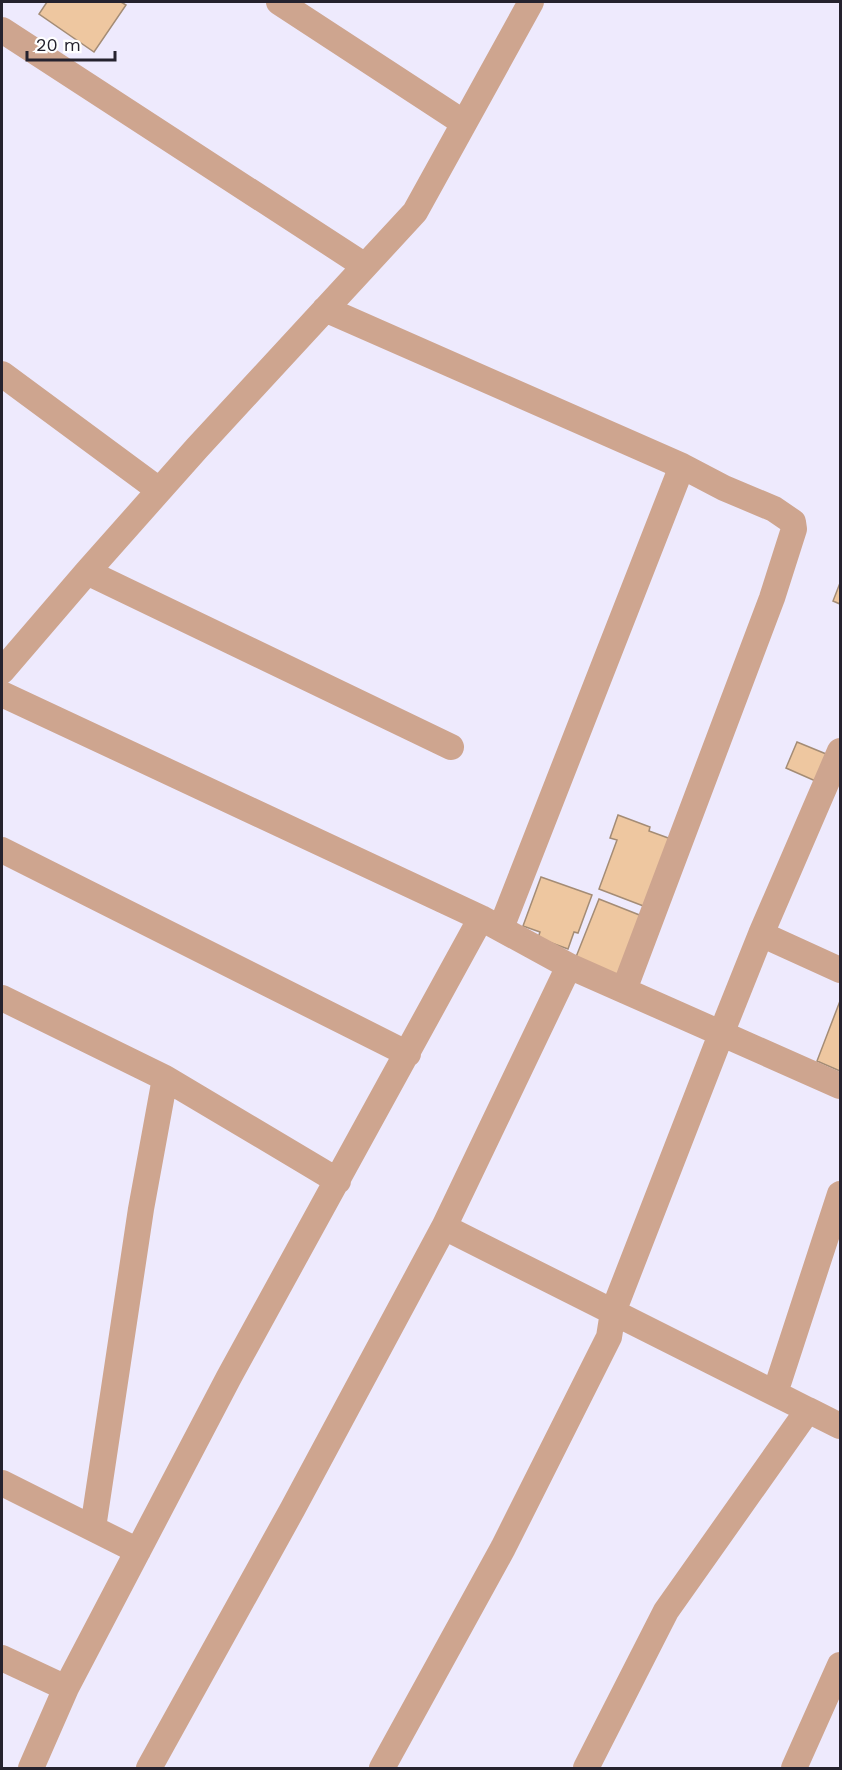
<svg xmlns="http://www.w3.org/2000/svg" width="842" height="1770" viewBox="0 0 842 1770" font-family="'Work Sans',sans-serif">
  <rect width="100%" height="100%" fill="#eeeafd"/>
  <!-- building -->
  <path fill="#eec7a0" stroke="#a48c75" stroke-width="1.5" d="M47 2H121L126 5 94 52 39 14Z
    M840 583V604L833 601Z
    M797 742 831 756 820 783 786 768Z
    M618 815 650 827 649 831 671 839 646 907 599 889 617 840 610 838Z
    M541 877 592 895 578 933 574 932 568 949 538 938 540 932 523 926Z
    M599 899 642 916 617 979 574 962Z
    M840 1001V1071L817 1061Z"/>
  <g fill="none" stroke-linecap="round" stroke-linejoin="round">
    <!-- street -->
    <path stroke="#cea58f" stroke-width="26" d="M279 2 464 123
      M2 30 365 266
      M325 309 682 466 501 928
      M2 374 159 490
      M87 572 451 747
      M2 671 87 572 197 448 415 212 531 2
      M2 694 481 918
      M2 850 408 1054
      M761 934 840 970
      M569 966 840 1086
      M624 990 772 598 794 529 793 522 774 509 724 488 682 466
      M2 998 165 1078 141 1209 93 1528
      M165 1078 338 1181
      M775 1393 840 1194
      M808 1410 840 1426
      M2 1483 138 1551
      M2 1658 66 1688 31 1768
      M66 1688 229 1377 481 918 569 966 444 1227
      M149 1768 292 1510 444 1227 808 1410 666 1611 586 1768
      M382 1768 503 1548 609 1337 613 1312 720 1037 719 1032 723 1029 761 934 840 751
      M794 1768 840 1665"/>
  </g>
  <!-- border -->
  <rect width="842" height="1770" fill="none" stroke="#25222e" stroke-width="6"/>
  <!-- scale -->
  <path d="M27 51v9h88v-9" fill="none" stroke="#25222e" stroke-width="3"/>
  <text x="36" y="51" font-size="18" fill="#25222e" stroke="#ffffff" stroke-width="4.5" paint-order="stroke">20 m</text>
</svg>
